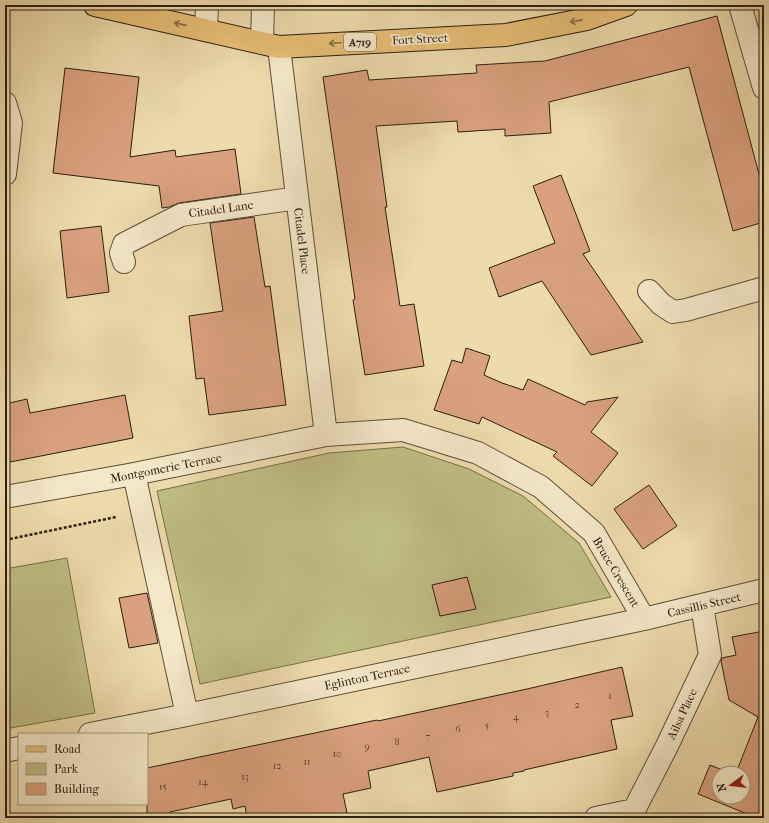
<svg xmlns="http://www.w3.org/2000/svg" width="769" height="823" viewBox="0 0 769 823" font-family="'IM FELL French Canon',serif">
  <rect width="100%" height="100%" fill="#eedbac"/>
  <filter id="stains"><feTurbulence type="fractalNoise" baseFrequency=".005" numOctaves="4"/><feColorMatrix values="0 0 0 0 .2 0 0 0 0 .09 0 0 0 0 .02 0 0 0 .5 -.17"/></filter>
  <radialGradient id="worn" r=".72"><stop offset=".6" stop-color="#630" stop-opacity="0"/><stop offset="1" stop-color="#630" stop-opacity=".3"/></radialGradient>
  <!-- green -->
  <path fill="#c0be84" stroke="#756f4b" d="M403 447 469 469 523 496 579 543 611 597 200 684 157 491 329 453Z
    M67 558 95 713 5 729V569Z"/>
  <!-- building -->
  <path fill="#daa17e" stroke="#2a2012" d="M717 16 764 193V222L733 231 689 67 549 102 551 133 505 136V129L458 132 457 121 376 126 387 207H385L400 306 414 304 424 366 365 375 353 300 355 299 323 77 367 70 369 80 477 73 476 65 545 61Z
    M65 68 139 77 130 157 175 150 176 157 235 149 241 194 179 203 169 207 162 208 159 186 53 173Z
    M561 175 590 251 583 254 643 342 591 355 542 281 499 297 489 268 555 243 533 186Z
    M254 217 265 287 270 286 286 405 209 415 204 378 196 379 189 316 223 311 210 223Z
    M101 226 109 292 67 298 60 231Z
    M466 348 490 356 484 375 502 383 523 390 528 379 585 405 587 402 618 397 591 432 618 453 592 486 553 456 557 452 482 417 479 424 434 410 452 360 462 363Z
    M125 395 133 438 5 463V404L27 399 30 413Z
    M649 485 677 526 643 549 614 509Z
    M467 577 476 609 440 616 432 585Z
    M147 593 158 643 129 648 119 598Z
    M764 631V800L757 818 698 794 710 765 730 773H719V797H743V773H736L758 717 729 700 721 661 722 658 736 655 732 637Z
    M622 667 633 716 611 720 617 749 524 770V771L513 773V776L437 792 429 757 368 771 371 788 343 794 347 813 325 818H247L245 806 233 809 231 799 170 812 171 818H147V768L377 720 378 721 527 689Z"/>
  <g fill="none" stroke-linecap="round" stroke-linejoin="round">
    <!-- minor casing -->
    <g stroke="#5b4f38" stroke-width="24">
      <path id="minor" d="M740 5 764 88
        M206 30 207 5
        M262 43 263 5
        M279 47 326 435
        M5 103 11 123 5 174
        M124 262 121 253 124 244 181 215 297 198
        M649 291 661 304 673 312 686 310 764 288
        M134 474 187 715
        M5 497 134 474 326 435 403 430 478 453 541 487 594 533 644 619
        M90 734 187 715 644 619 764 590
        M5 751 19 748
        M596 818 634 810
        M630 818 667 746 710 655 702 605"/>
    </g>
    <!-- major casing -->
    <g stroke="#2a2012" stroke-width="24">
      <path id="major" d="M95 5 279 47 506 35 587 19 626 5"/>
    </g>
    <!-- path -->
    <path stroke="#2a2012" stroke-width="2.5" stroke-dasharray="3 2" stroke-linecap="butt" d="M5 540 116 517"/>
    <!-- minor -->
    <use href="#minor" stroke="#f4e8c9" stroke-width="22"/>
    <!-- major -->
    <use href="#major" stroke="#e7be76" stroke-width="22"/>
  </g>
  <!-- one-way arrows -->
  <defs><path id="oneway-shaft" d="M-6 0H5M1.5-3L5.5 0L1.5 3" fill="none" stroke-width="1.6" stroke-linecap="round" stroke-linejoin="round"/></defs>
  <g stroke="#886f44">
    <use href="#oneway-shaft" transform="translate(576 21) rotate(169)"/>
    <use href="#oneway-shaft" transform="translate(180 24) rotate(-167)"/>
    <use href="#oneway-shaft" transform="translate(335 43) rotate(177)"/>
  </g>
  <g text-anchor="middle" stroke-width="3.5" stroke-linejoin="round" paint-order="stroke">
    <!-- number labels -->
    <g font-size="10" fill="#56402d">
      <text x="610" y="699">1</text>
      <text x="577" y="708">2</text>
      <text x="547" y="716">3</text>
      <text x="516" y="720">4</text>
      <text x="487" y="729">5</text>
      <text x="458" y="732">6</text>
      <text x="428" y="740">7</text>
      <text x="397" y="745">8</text>
      <text x="367" y="750">9</text>
      <text x="337" y="757">10</text>
      <text x="307" y="765">11</text>
      <text x="277" y="769">12</text>
      <text x="245" y="780">13</text>
      <text x="203" y="785">14</text>
      <text x="163" y="790">15</text>
    </g>
    <!-- shield labels -->
    <rect fill="#f4e8c9" stroke="#675c49" stroke-width="1" x="344" y="33" width="32" height="18" rx="3"/>
    <g font-size="11" font-weight="bold" fill="#2a2012">
      <text x="360" y="46">A719</text>
    </g>
    <!-- street labels -->
    <g font-size="12" fill="#2a2012" stroke="#f4e8c9">
      <text transform="translate(420 39) rotate(-3)" y="4">Fort Street</text>
      <text transform="translate(221 209) rotate(-8)" y="4">Citadel Lane</text>
      <text transform="translate(302 241) rotate(83)" y="4">Citadel Place</text>
      <text transform="translate(166 468) rotate(-11)" y="4">Montgomerie Terrace</text>
      <text transform="translate(616 572) rotate(59)" y="4">Bruce Crescent</text>
      <text transform="translate(704 605) rotate(-13)" y="4">Cassillis Street</text>
      <text transform="translate(367 677) rotate(-12)" y="4">Eglinton Terrace</text>
      <text transform="translate(682 714) rotate(-65)" y="4">Ailsa Place</text>
    </g>
  </g>
  <!-- margin -->
  <rect width="769" height="823" fill="none" stroke="#eedbac" stroke-width="20"/>
  <rect x="6" y="6" width="757" height="811" fill="none" stroke="#2a2012" stroke-width="2"/>
  <rect x="10" y="10" width="749" height="803" fill="none" stroke="#2a2012"/>
  <!-- legend -->
  <rect x="18" y="733" width="130" height="72" fill="#f4e8c9" stroke="#a39880"/>
  <rect x="26" y="746" width="20" height="6" fill="#e7be76" stroke="#a39880"/>
  <text x="54" y="753" font-size="12" fill="#2a2012">Road</text>
  <rect x="26" y="763" width="20" height="12" fill="#c0be84" stroke="#a39880"/>
  <text x="54" y="773" font-size="12" fill="#2a2012">Park</text>
  <rect x="26" y="783" width="20" height="12" fill="#daa17e" stroke="#a39880"/>
  <text x="54" y="793" font-size="12" fill="#2a2012">Building</text>
  <!-- north arrow -->
  <g transform="translate(731 785) rotate(255)"><circle r="19" fill="#f4e8c9" stroke="#a39880"/>
  <path d="M0-3L7 15L0 10L-7 15Z" fill="#8f2418"/>
  <text y="-6" font-size="11" font-weight="bold" text-anchor="middle" fill="#2a2012">N</text>
  </g>
  <rect width="100%" height="100%" filter="url(#stains)"/>
  <rect width="100%" height="100%" fill="url(#worn)"/>
</svg>
